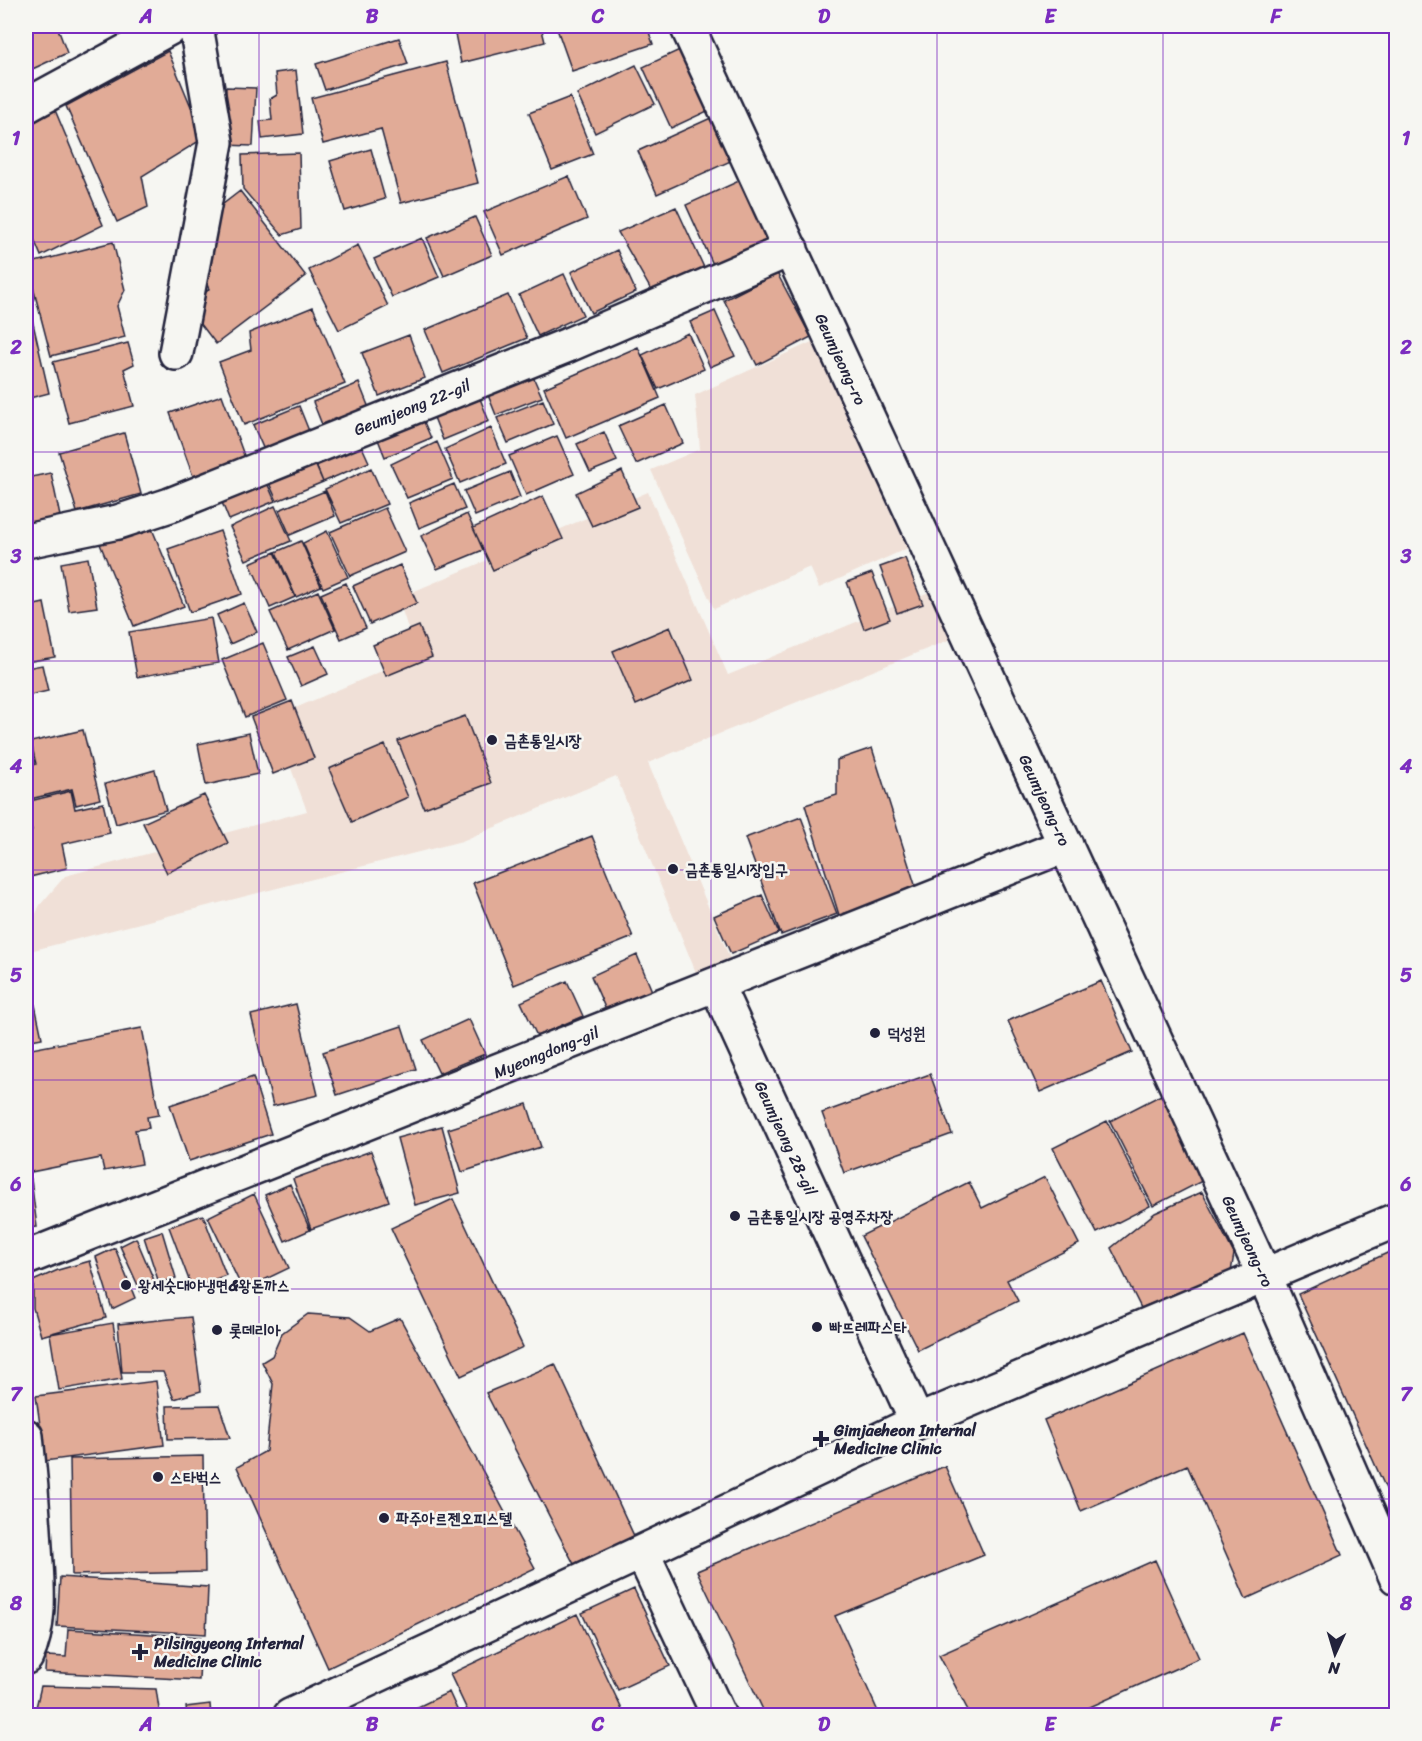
<svg xmlns="http://www.w3.org/2000/svg" width="1422" height="1741" viewBox="0 0 1422 1741" font-family="Sriracha,'Poor Story',sans-serif">
  <rect width="100%" height="100%" fill="#f6f6f2"/>
  <filter id="ink" filterUnits="userSpaceOnUse"><feTurbulence type="fractalNoise" baseFrequency=".0167" numOctaves="2"/><feDisplacementMap in="SourceGraphic" scale="12" xChannelSelector="R" yChannelSelector="G"/><feConvolveMatrix kernelMatrix="1 2 1 2 8 2 1 2 1" color-interpolation-filters="sRGB"/></filter>
  <g filter="url(#ink)">
    <!-- built -->
    <path fill="#f0e0d7" d="M814 341 908 548 819 588 810 567 714 609 651 470 700 449 695 395Z
      M648 492 728 675 929 592 951 639 648 763 731 961 697 975 616 776 462 841 26 952V927L30 926 40 905 65 876 307 811 272 718 417 656 398 598Z"/>
    <!-- building -->
    <path fill="#e1ab97" stroke="#22223b" stroke-width="1.5" d="M26 26H57L67 53 26 72Z
      M492 26H541L545 42 461 63 455 34Z
      M556 26H647L653 44 572 71Z
      M399 38 408 64 325 90 316 64Z
      M686 47 714 108 671 128 643 67Z
      M168 51 204 138 142 176 148 207 117 222 66 106Z
      M446 62 478 183 401 203 381 129 323 144 311 98Z
      M636 65 655 104 595 133 577 94Z
      M296 70 303 134 262 139 260 121 272 120 270 99 277 95 275 73Z
      M226 87 256 88 253 146 223 145Z
      M570 97 593 154 552 170 529 113Z
      M55 110 103 225 41 256 26 220V127Z
      M713 117 733 160 657 194 638 151Z
      M371 149 385 199 345 211 330 161Z
      M299 153 301 229 282 235 243 189 242 155Z
      M569 176 587 219 503 255 484 212Z
      M741 180 771 246 716 271 686 205Z
      M240 191 306 276 216 344 194 315 199 300 209 289 203 277 218 208Z
      M676 207 707 274 654 295 618 232Z
      M475 217 492 255 444 276 427 238Z
      M422 238 439 277 392 297 374 259Z
      M113 242 125 290 117 306 125 337 51 356 27 264Z
      M358 245 388 306 339 330 309 270Z
      M617 250 636 292 591 313 571 272Z
      M777 273 811 337 757 365 724 300Z
      M564 274 583 315 538 336 519 295Z
      M26 293 49 393 26 399Z
      M508 295 527 338 443 373 425 330Z
      M313 307 345 384 244 425 219 362 251 350 249 333Z
      M715 311 735 356 710 367 690 322Z
      M688 333 704 369 658 389 642 355Z
      M409 335 425 378 379 396 362 353Z
      M128 343 134 364 124 369 134 406 69 423 53 362Z
      M638 347 660 398 566 438 544 388Z
      M531 372 542 397 496 415 486 390Z
      M359 383 369 408 323 427 313 402Z
      M222 395 245 458 193 476 170 413Z
      M479 396 489 421 443 440 433 415Z
      M543 400 553 424 508 443 497 418Z
      M666 405 683 443 636 464 618 426Z
      M299 406 309 431 264 450 253 425Z
      M420 413 431 438 385 457 375 432Z
      M491 428 506 464 460 483 445 449Z
      M604 432 617 461 590 472 577 444Z
      M124 433 141 494 77 512 59 452Z
      M557 436 574 474 526 495 509 456Z
      M358 438 369 462 323 482 313 457Z
      M437 442 453 479 407 498 391 464Z
      M312 457 323 482 277 501 266 476Z
      M371 468 387 504 341 523 325 489Z
      M622 471 638 507 592 526 576 493Z
      M510 472 520 497 475 516 464 491Z
      M51 473 61 521 26 528V478Z
      M264 476 275 501 229 520 219 495Z
      M454 484 465 509 419 528 409 503Z
      M325 491 335 516 290 535 279 510Z
      M543 496 563 539 493 570 473 528Z
      M275 506 291 541 246 560 230 527Z
      M385 508 405 552 350 576 330 532Z
      M467 514 483 550 437 569 421 536Z
      M150 524 184 606 134 626 100 544Z
      M220 531 242 594 190 612 168 549Z
      M327 531 348 577 323 588 303 543Z
      M301 541 321 586 296 597 276 552Z
      M275 552 295 597 270 608 250 563Z
      M88 558 97 607 69 611 61 563Z
      M905 558 923 604 897 613 880 567Z
      M400 565 417 603 370 624 353 586Z
      M872 573 890 619 864 629 847 582Z
      M346 583 366 628 341 639 321 594Z
      M318 591 335 629 288 650 270 612Z
      M44 603 55 657 26 662V607Z
      M244 603 257 632 230 644 217 615Z
      M211 618 219 663 137 677 129 632Z
      M419 626 432 657 386 676 373 645Z
      M670 627 693 680 636 705 613 651Z
      M263 643 287 700 245 717 222 660Z
      M315 646 328 674 301 686 288 657Z
      M42 665 48 691 26 696V668Z
      M292 701 314 758 273 774 251 717Z
      M465 716 491 783 424 808 398 741Z
      M83 730 100 799 76 805 72 789 26 800V767L36 764 31 742Z
      M249 733 258 774 206 785 198 744Z
      M385 745 408 797 352 822 329 769Z
      M872 748 917 891 839 915 805 805 837 795V760Z
      M155 770 166 810 116 824 105 784Z
      M71 791 75 809 103 803 110 833 62 844 67 868 30 877 26 858V836L32 831 26 802Z
      M204 795 228 843 167 873 143 823Z
      M801 817 837 914 781 935 745 838Z
      M592 836 633 937 514 985 473 883Z
      M762 895 779 933 731 954 714 916Z
      M637 955 652 991 606 1010 591 976Z
      M567 981 583 1016 537 1036 521 1002Z
      M1101 981 1132 1052 1040 1092 1008 1021Z
      M296 1004 318 1095 273 1106 251 1015Z
      M35 1005 42 1038 26 1041V1007Z
      M469 1019 485 1054 439 1073 423 1040Z
      M402 1026 416 1069 337 1095 323 1052Z
      M142 1028 159 1115 147 1117 149 1128 135 1130 142 1164 104 1171 101 1158 26 1173V1050Z
      M930 1074 952 1134 844 1173 822 1113Z
      M253 1077 271 1134 189 1161 170 1105Z
      M1163 1094 1206 1179 1153 1206 1110 1121Z
      M527 1104 541 1147 462 1172 448 1129Z
      M1107 1121 1150 1206 1097 1233 1053 1148Z
      M442 1126 460 1193 415 1205 397 1138Z
      M371 1151 389 1201 311 1229 293 1179Z
      M1045 1177 1079 1244 1007 1280 1018 1301 918 1350 861 1236 969 1182 982 1208Z
      M31 1179 37 1227 26 1228V1180Z
      M290 1184 310 1230 285 1241 265 1195Z
      M1202 1192 1234 1254 1231 1272 1141 1308 1111 1248 1155 1213Z
      M254 1194 289 1268 243 1290 208 1217Z
      M453 1199 523 1347 461 1376 391 1228Z
      M203 1215 226 1275 192 1288 169 1227Z
      M162 1231 176 1278 159 1283 144 1237Z
      M136 1238 156 1285 141 1292 120 1246Z
      M115 1248 135 1298 112 1309 96 1257Z
      M1396 1249V1511L1298 1294Z
      M90 1261 106 1318 41 1336 33 1308V1281L58 1270Z
      M308 1314 350 1317 370 1331 400 1318 535 1568 328 1668 237 1467 266 1451 273 1384 262 1362 272 1356 282 1333Z
      M191 1317 201 1391 174 1399 163 1372H122L118 1324Z
      M113 1323 122 1379 59 1390 50 1334Z
      M1243 1333 1342 1555 1246 1599 1187 1465 1081 1511 1044 1420Z
      M555 1364 635 1538 576 1568 486 1393Z
      M156 1381 164 1445 45 1461 36 1396Z
      M219 1405 230 1438 168 1439 167 1406Z
      M203 1456 205 1572 72 1575 70 1459Z
      M945 1466 984 1555 835 1616 880 1716H766L697 1571Z
      M1155 1560 1199 1658 1070 1716H971L939 1655Z
      M60 1577 208 1587 206 1634 57 1626Z
      M634 1589 670 1666 618 1690 582 1613Z
      M577 1614 625 1716H470L450 1674Z
      M68 1629 201 1637 199 1680 45 1672 46 1656 66 1657Z
      M41 1686 156 1689 160 1716H34Z
      M449 1692 460 1716H399Z
      M210 1704 211 1716H187L186 1707Z"/>
    <g fill="none" stroke-linecap="round" stroke-linejoin="round">
      <!-- minor casing -->
      <g stroke="#22223b" stroke-width="38">
        <path id="minor" d="M687 26 1265 1277 1396 1577
          M26 106 173 26
          M176 353 216 142 196 26
          M26 541 118 522 170 505 568 345 791 249
          M716 984 917 1422
          M26 1258 1066 845
          M26 1436C30 1473 33 1510 35 1547 37 1584 42 1623 26 1657
          M642 1552 719 1716
          M290 1716 642 1552 917 1422 1396 1220"/>
      </g>
      <!-- minor -->
      <use href="#minor" stroke="#f6f6f2" stroke-width="33"/>
    </g>
  </g>
  <!-- grid -->
  <path fill="none" stroke="#7b2cbf" stroke-width="1.5" stroke-opacity="0.55" d="M259 26V1716M485 26V1716M711 26V1716M937 26V1716M1163 26V1716M26 242H1396M26 452H1396M26 661H1396M26 870H1396M26 1080H1396M26 1289H1396M26 1499H1396"/>
  <!-- markers -->
  <g fill="#22223b" stroke="#f6f6f2" stroke-width="2">
    <circle cx="492" cy="740" r="6"/>
    <circle cx="673" cy="869" r="6"/>
    <circle cx="875" cy="1033" r="6"/>
    <circle cx="735" cy="1216" r="6"/>
    <circle cx="126" cy="1285" r="6"/>
    <circle cx="817" cy="1327" r="6"/>
    <circle cx="217" cy="1330" r="6"/>
    <path d="M818 1430h6v6h6v6h-6v6h-6v-6h-6v-6h6z"/>
    <circle cx="158" cy="1477" r="6"/>
    <circle cx="384" cy="1518" r="6"/>
    <path d="M137 1643h6v6h6v6h-6v6h-6v-6h-6v-6h6z"/>
  </g>
  <g text-anchor="middle" stroke-width="5" stroke-linejoin="round" paint-order="stroke">
    <!-- street labels -->
    <g font-size="16" fill="#22223b" stroke="#f6f6f2">
      <text transform="translate(841 359) rotate(65)" y="6">Geumjeong-ro</text>
      <text transform="translate(412 407) rotate(-22)" y="6">Geumjeong 22-gil</text>
      <text transform="translate(1045 800) rotate(65)" y="6">Geumjeong-ro</text>
      <text transform="translate(546 1052) rotate(-22)" y="6">Myeongdong-gil</text>
      <text transform="translate(786 1138) rotate(65)" y="6">Geumjeong 28-gil</text>
      <text transform="translate(1248 1241) rotate(65)" y="6">Geumjeong-ro</text>
    </g>
    <!-- poi labels -->
    <g font-size="16" font-weight="bold" fill="#22223b" stroke="#f6f6f2" text-anchor="start">
      <text x="504" y="746">금촌통일시장</text>
      <text x="685" y="875">금촌통일시장입구</text>
      <text x="887" y="1039">덕성원</text>
      <text x="747" y="1222">금촌통일시장 공영주차장</text>
      <text x="138" y="1291">왕세숫대야냉면&amp;왕돈까스</text>
      <text x="829" y="1333">빠뜨레파스타</text>
      <text x="229" y="1336">롯데리아</text>
      <text x="834" y="1436">Gimjaeheon Internal<tspan x="834" dy="18">Medicine Clinic</tspan></text>
      <text x="170" y="1483">스타벅스</text>
      <text x="396" y="1524">파주아르젠오피스텔</text>
      <text x="154" y="1649">Pilsingyeong Internal<tspan x="154" dy="18">Medicine Clinic</tspan></text>
    </g>
  </g>
  <!-- margin -->
  <rect width="1422" height="1741" fill="none" stroke="#f6f6f2" stroke-width="66"/>
  <!-- north arrow -->
  <g transform="translate(1335 1654) rotate(184)" stroke="#f6f6f2" stroke-width="4.5" paint-order="stroke">
  <path d="M0-4.5L10 22L0 15L-10 22Z" fill="#22223b"/>
  <text y="-9" font-size="16" font-weight="bold" text-anchor="middle" fill="#22223b">N</text>
  </g>
  <rect x="33" y="33" width="1356" height="1675" fill="none" stroke="#7b2cbf" stroke-width="2"/>
  <g font-size="20" text-anchor="middle" font-weight="bold" fill="#7b2cbf">
    <text x="146" y="23">A</text>
    <text x="372" y="23">B</text>
    <text x="598" y="23">C</text>
    <text x="824" y="23">D</text>
    <text x="1050" y="23">E</text>
    <text x="1276" y="23">F</text>
    <text x="16" y="145">1</text>
    <text x="1406" y="145">1</text>
    <text x="16" y="354">2</text>
    <text x="1406" y="354">2</text>
    <text x="16" y="563">3</text>
    <text x="1406" y="563">3</text>
    <text x="16" y="773">4</text>
    <text x="1406" y="773">4</text>
    <text x="16" y="982">5</text>
    <text x="1406" y="982">5</text>
    <text x="16" y="1191">6</text>
    <text x="1406" y="1191">6</text>
    <text x="16" y="1401">7</text>
    <text x="1406" y="1401">7</text>
    <text x="16" y="1610">8</text>
    <text x="1406" y="1610">8</text>
    <text x="146" y="1731">A</text>
    <text x="372" y="1731">B</text>
    <text x="598" y="1731">C</text>
    <text x="824" y="1731">D</text>
    <text x="1050" y="1731">E</text>
    <text x="1276" y="1731">F</text>
  </g>
</svg>
